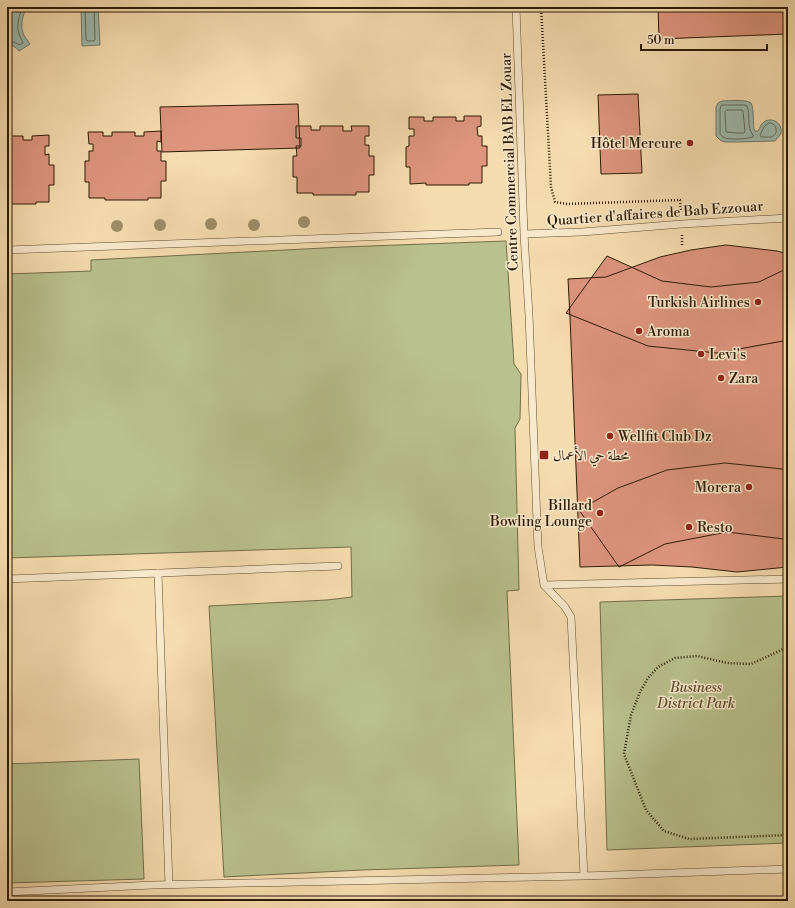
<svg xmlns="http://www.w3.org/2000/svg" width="795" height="908" viewBox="0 0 795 908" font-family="'Libre Bodoni',Amiri,serif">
  <rect width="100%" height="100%" fill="#f6ddb0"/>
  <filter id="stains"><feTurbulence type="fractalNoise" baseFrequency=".005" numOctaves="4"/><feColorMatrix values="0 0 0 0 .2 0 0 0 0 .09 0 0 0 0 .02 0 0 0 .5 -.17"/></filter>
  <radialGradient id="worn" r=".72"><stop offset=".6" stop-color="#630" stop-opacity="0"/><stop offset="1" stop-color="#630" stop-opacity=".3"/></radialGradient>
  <!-- green -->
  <path fill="#b9c28e" stroke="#726e49" d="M506 241 514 364 521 374 520 419 515 428 519 590 507 591 519 865 362 870 224 877 209 606 327 600 352 597 351 547 7 558V274L91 271V260L343 247Z
    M788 596V843L607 850 600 602Z
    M139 759 144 879 7 883V764Z"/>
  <!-- water -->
  <path fill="#9dbbaf" stroke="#707b6b" d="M7 7H27C23 14 20 24 23 33 24 36 28 41 30 44L19 51C16 47 12 45 7 46Z
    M81 7H98L100 45 82 46Z
    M722 101C727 101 747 99 751 103 754 108 753 123 754 129L755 131H758C759 130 761 125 761 125 768 115 783 121 781 133 780 136 777 138 775 141L736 142H724L720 140 716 136V107L718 103Z"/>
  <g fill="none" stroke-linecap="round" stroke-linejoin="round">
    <!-- shore -->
    <path stroke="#646b5a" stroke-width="1" d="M85 7 86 40 88 41H94L95 40 94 7
      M7 42H14L20 45 23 43C22 40 20 37 19 34 16 25 19 15 23 7
      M723 105H745L747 106C751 115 746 127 753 135V137C746 139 732 140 725 138 722 137 722 136 720 134V109L721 106Z
      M727 110H742L743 111 745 131 744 133H736L726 132 725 112Z
      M769 123C775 123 777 128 776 133L772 137H761L760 135 764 127Z"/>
  </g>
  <!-- building -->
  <path fill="#dd957e" stroke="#2c1b04" d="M658 7H788V34L659 39Z
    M638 94 642 173 601 174 598 95Z
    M298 104 300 148 162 152 160 107Z
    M464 116H481V126L477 127 478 136H482V146H487V166H482V183H469V185H426V183L410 184V167H406V147L409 146V136H414V129H409V117H424V121H433V117H456V121H464Z
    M296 126H311V130H320V126H343V131H352L351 126H369V136H365V145H369V156H374V175H369V192H356V195H313V193H297V177H293V156H297L296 146H301V138H296Z
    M161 131V142L157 141V151H161V161H166V181H161V198H148V200H105V198H89V182H85V161H89V151H93V144H89L88 132H103V136H112V132H135V136H144V132Z
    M49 135V146H45V155L49 154V165H54V185H49V202H36V204H7V136H23V140H32V136Z
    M726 245 777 251 788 254V567L737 572 692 567 652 565 580 567 570 317 568 279 606 277 660 257 691 250Z
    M607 256 662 281 711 287 759 282 788 268V339L783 341 717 353 648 346 566 313Z
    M725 463 782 469 788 471V540L784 539 727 532 665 544 619 567 579 510 618 488 667 470Z"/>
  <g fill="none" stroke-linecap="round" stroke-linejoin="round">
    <!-- service casing -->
    <g stroke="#5e4c2f" stroke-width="8">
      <path id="service" d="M516 7 524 234 529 315 538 547 544 585 565 607 571 617 584 876
        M524 234 582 232 682 224 788 218
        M7 250 498 232
        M158 573 169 885
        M7 579 338 566
        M544 585 788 579
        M7 892 153 885 584 876 788 869"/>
    </g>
    <!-- path -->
    <path stroke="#2c1b04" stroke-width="2.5" stroke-dasharray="1 2" stroke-linecap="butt" d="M541 7 551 187 555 202 567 204 680 200 681 212
      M682 235V245
      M788 647 751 664 727 663 697 656 675 658 658 667 648 678 640 692 631 715 624 754 646 810 664 831 689 839 788 835"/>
    <!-- service -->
    <use href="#service" stroke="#f9e9cc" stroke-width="7"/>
  </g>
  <!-- trees -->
  <g fill="#9e8e68">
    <circle cx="304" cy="222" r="6"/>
    <circle cx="211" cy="224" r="6"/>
    <circle cx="160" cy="225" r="6"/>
    <circle cx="254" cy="225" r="6"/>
    <circle cx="117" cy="226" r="6"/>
  </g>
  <!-- markers -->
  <g fill="#8f2418" stroke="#f9e9cc" stroke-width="1.5">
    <circle cx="690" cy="143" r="4"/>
    <circle cx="758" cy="302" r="4"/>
    <circle cx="639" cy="331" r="4"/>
    <circle cx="701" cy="354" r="4"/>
    <circle cx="721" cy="378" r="4"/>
    <circle cx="610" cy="436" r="4"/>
    <rect x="539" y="450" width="10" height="10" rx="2"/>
    <circle cx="749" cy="487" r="4"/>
    <circle cx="600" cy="513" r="4"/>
    <circle cx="689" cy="527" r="4"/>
  </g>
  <g text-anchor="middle" stroke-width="3" stroke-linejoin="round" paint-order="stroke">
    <!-- poi labels -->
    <g font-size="14" fill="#2c1b04" stroke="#f9e9cc" text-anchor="start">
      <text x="682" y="148" text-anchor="end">Hôtel Mercure</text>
      <text x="750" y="307" text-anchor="end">Turkish Airlines</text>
      <text x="647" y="336">Aroma</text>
      <text x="709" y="359">Levi's</text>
      <text x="729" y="383">Zara</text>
      <text x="618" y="441">Wellfit Club Dz</text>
      <text x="553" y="460">محطة حي الأعمال</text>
      <text x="741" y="492" text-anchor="end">Morera</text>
      <text x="592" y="510" text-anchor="end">Billard<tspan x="592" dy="16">Bowling Lounge</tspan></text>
      <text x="697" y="532">Resto</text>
    </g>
    <!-- street labels -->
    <g font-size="14" fill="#2c1b04" stroke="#f9e9cc">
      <text transform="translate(509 162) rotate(-92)" y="5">Centre Commercial BAB EL Zouar</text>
      <text transform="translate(655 213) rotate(-4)" y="5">Quartier d'affaires de Bab Ezzouar</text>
    </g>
    <!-- park labels -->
    <g font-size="14" font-style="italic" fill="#564d2d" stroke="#f9e9cc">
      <text x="696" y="692">Business<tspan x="696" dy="16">District Park</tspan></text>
    </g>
  </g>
  <!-- margin -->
  <rect width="795" height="908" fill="none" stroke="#f6ddb0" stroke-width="24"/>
  <rect x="8" y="8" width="779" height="892" fill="none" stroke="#2c1b04" stroke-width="2"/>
  <rect x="12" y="12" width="771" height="884" fill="none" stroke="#2c1b04"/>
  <!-- scale -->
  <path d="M641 44v6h126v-6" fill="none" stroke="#2c1b04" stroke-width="2"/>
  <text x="647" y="44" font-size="12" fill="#2c1b04" stroke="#f9e9cc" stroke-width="3" paint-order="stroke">50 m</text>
  <rect width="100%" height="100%" filter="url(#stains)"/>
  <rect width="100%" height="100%" fill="url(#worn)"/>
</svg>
